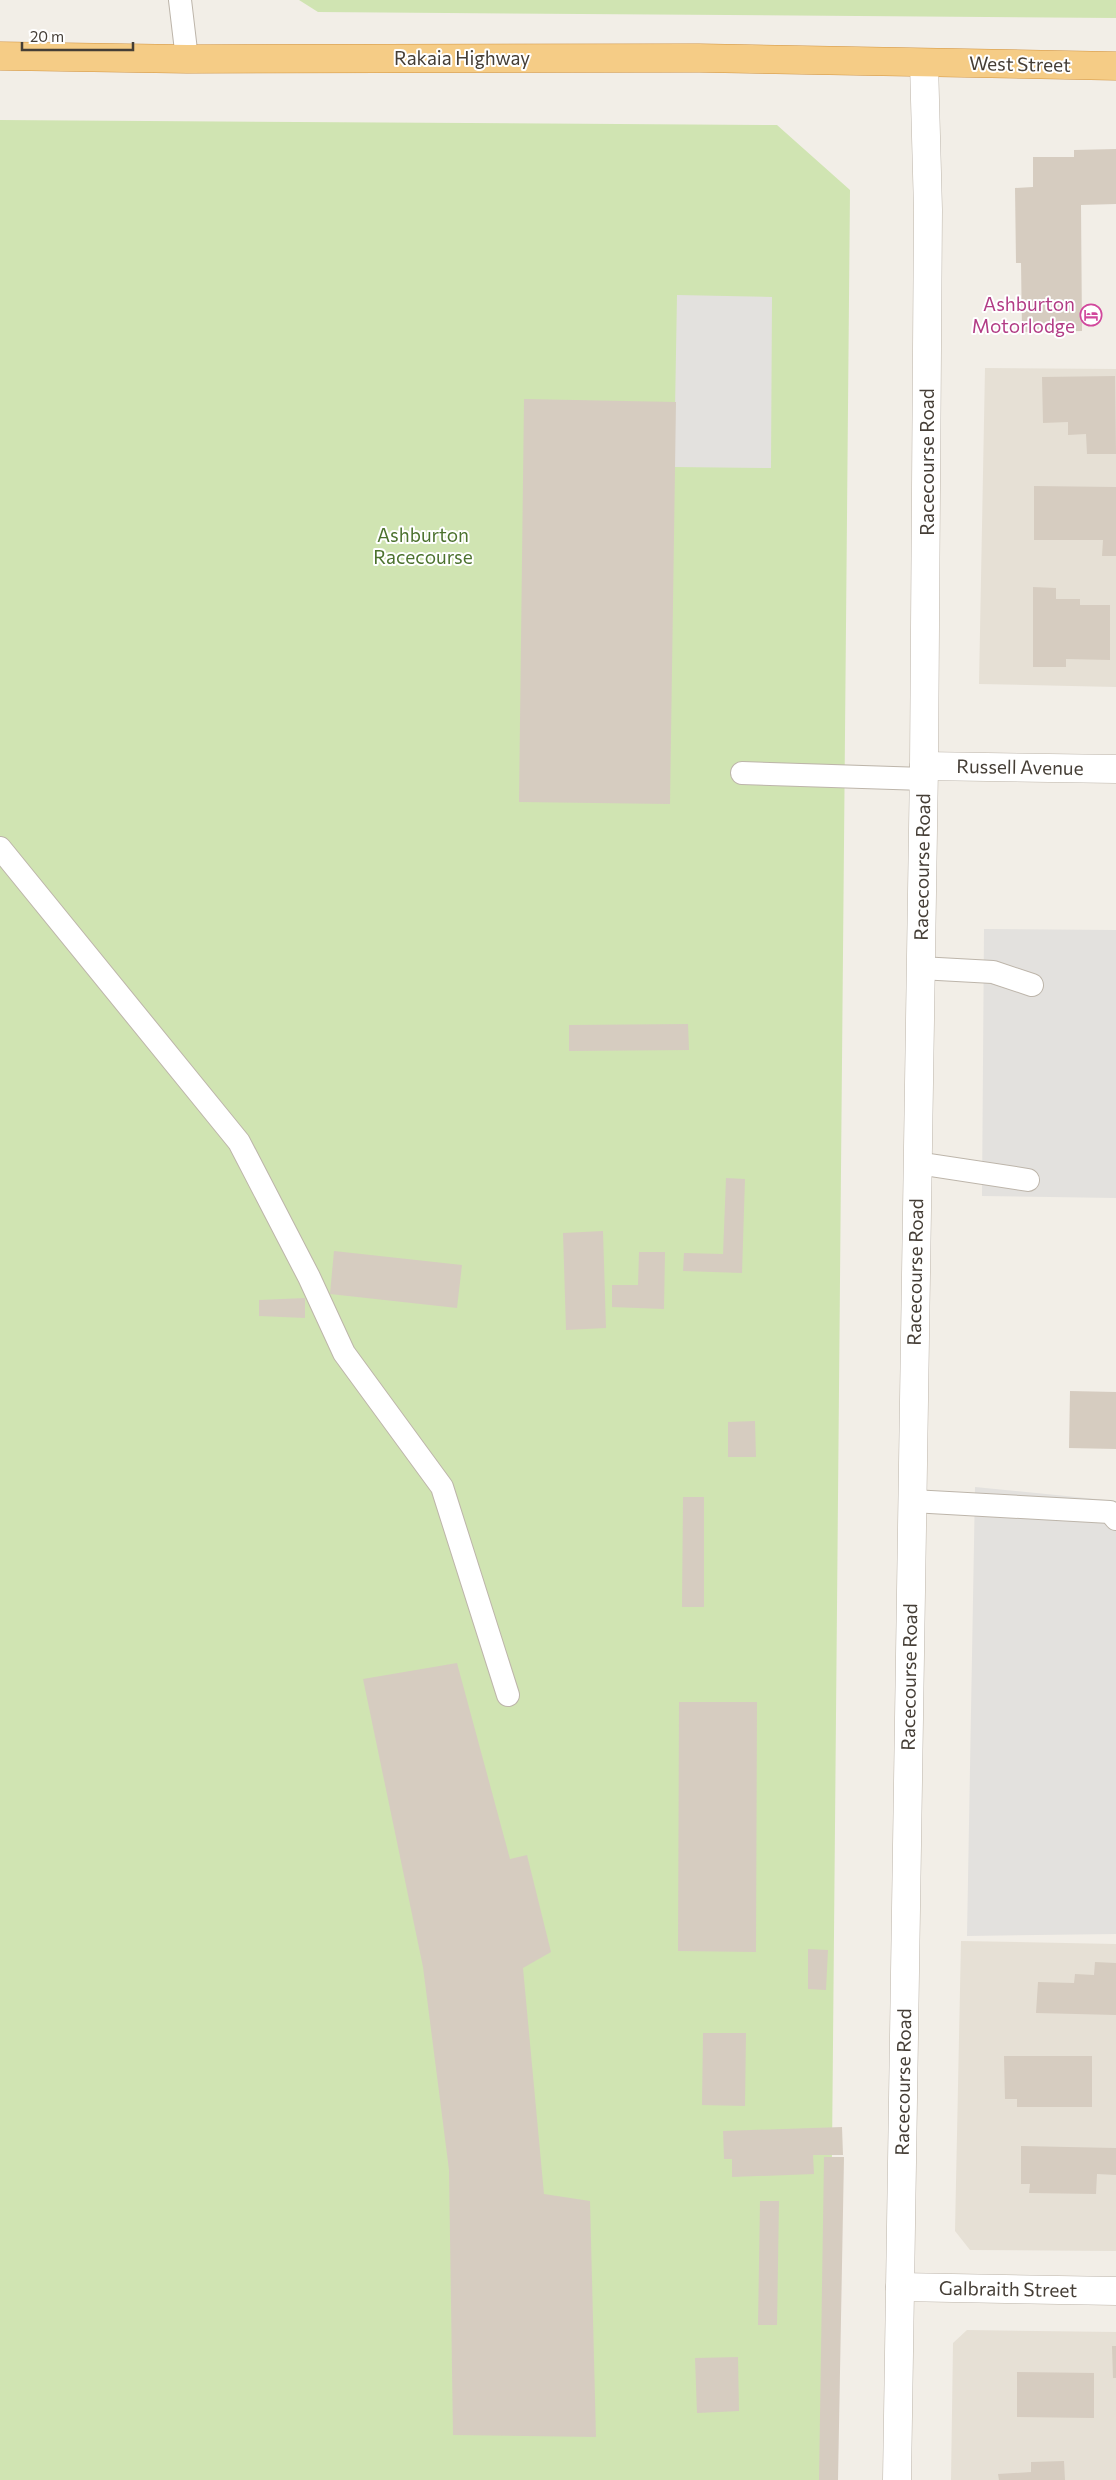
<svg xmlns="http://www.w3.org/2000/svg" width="1116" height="2480" viewBox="0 0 1116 2480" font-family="Commissioner,sans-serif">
  <rect width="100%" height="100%" fill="#f2eee7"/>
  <!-- residential -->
  <path fill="#e6e0d5" d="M985 368 1116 369V687L979 684Z
    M961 1941 1116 1944V2251L970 2250 955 2231Z
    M967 2330 1116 2332V2480H951L953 2343Z"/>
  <!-- green -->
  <path fill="#d0e4b2" d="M299 0H1116V18L318 12Z
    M0 120 777 125 850 190 829 2480H0Z"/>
  <!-- parking -->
  <path fill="#e3e1de" d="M677 295 772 297 771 468 674 467Z
    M984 929 1116 930V1198L982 1196Z
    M975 1487 1116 1501V1934L967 1936Z"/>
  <!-- building -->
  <path fill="#d6ccc0" d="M1116 149V204L1081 205 1082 331 1022 332 1021 263H1016L1015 188 1033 187V157H1074V150Z
    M1115 376 1116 454H1087L1086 434 1068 435V422L1043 423 1042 377Z
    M524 399 676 402 670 804 519 802Z
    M1034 486 1116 487V556H1102L1103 540H1034Z
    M1033 587 1056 588V599H1080V605H1110V660L1066 659V667H1033Z
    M688 1024 689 1050 569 1051V1025Z
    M726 1178 745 1179 742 1273 683 1271 684 1253 723 1254Z
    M603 1231 606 1328 566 1330 563 1233Z
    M334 1251 462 1265 457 1308 330 1294Z
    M639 1252H665L664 1309 612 1307V1285H638Z
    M305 1298V1318L259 1316V1300Z
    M1070 1391 1116 1392V1449L1069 1448Z
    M755 1421 756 1457H728V1422Z
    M683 1497H704V1607H682Z
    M457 1663 510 1859 527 1855 551 1952 523 1968 544 2194 590 2201 596 2437 453 2435 449 2170 423 1967 363 1679Z
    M679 1702H757L756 1952 678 1951Z
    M808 1949 828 1950 826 1990 808 1989Z
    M1095 1962 1116 1963V2015L1036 2013 1038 1982 1074 1983 1075 1974 1094 1975Z
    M703 2033H746L745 2106 702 2105Z
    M1004 2056H1092V2107H1017V2099H1005Z
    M842 2127 843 2155H813L814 2174 732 2177V2159H724L723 2131Z
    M1021 2146 1116 2148V2175L1097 2174 1096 2194 1029 2193 1030 2184H1021Z
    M824 2157H844L838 2480H819Z
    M760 2201H779L777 2325H758Z
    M1112 2346H1116V2378H1113Z
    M738 2357 739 2411 697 2413 695 2358Z
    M1017 2372 1094 2373V2418L1017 2417Z
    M1064 2461 1065 2480H999L998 2474 1031 2472V2462Z"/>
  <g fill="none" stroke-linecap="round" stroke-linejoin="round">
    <!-- service casing -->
    <g stroke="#bdb5aa" stroke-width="24">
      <path id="service" d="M180 0 187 59
        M742 773 924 779
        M0 848 239 1142 309 1277 344 1353 442 1487 508 1695
        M920 968 993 972 1032 985
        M917 1163 1028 1180
        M912 1501 1110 1512 1116 1519"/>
    </g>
    <!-- minor casing -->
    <g stroke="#bdb5aa" stroke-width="29">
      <path id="minor" d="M924 766 1116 769
        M900 2287 1116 2291"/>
    </g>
    <!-- tertiary casing -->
    <g stroke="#bdb5aa" stroke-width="29">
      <path id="tertiary" d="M897 2480 924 766 928 210 924 63"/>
    </g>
    <!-- trunk casing -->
    <g stroke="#d29441" stroke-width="29">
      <path id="trunk" d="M0 56 187 59 699 58 1116 66"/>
    </g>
    <!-- service -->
    <use href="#service" stroke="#fff" stroke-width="22"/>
    <!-- minor -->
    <use href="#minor" stroke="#fff" stroke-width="28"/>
    <!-- tertiary -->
    <use href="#tertiary" stroke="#fff" stroke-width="28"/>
    <!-- trunk -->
    <use href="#trunk" stroke="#f5cc86" stroke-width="28"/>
  </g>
  <!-- icons -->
  <defs>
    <g id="hotel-ring" transform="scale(1.125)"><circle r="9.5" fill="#fff" stroke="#d1479c" stroke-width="1.5"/><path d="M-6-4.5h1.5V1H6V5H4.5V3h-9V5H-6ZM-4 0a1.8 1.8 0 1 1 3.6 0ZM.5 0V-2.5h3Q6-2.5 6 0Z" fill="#d1479c"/></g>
  </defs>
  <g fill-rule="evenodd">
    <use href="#hotel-ring" x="1091" y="315"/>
  </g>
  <g text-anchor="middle" stroke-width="4" stroke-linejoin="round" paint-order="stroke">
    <!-- street labels -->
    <g font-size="19" fill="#453e36" stroke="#fff">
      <text x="462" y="65">Rakaia Highway</text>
      <text transform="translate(1020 64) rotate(1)" y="7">West Street</text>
      <text transform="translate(927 462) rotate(-90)" y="7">Racecourse Road</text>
      <text transform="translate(1020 767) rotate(1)" y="7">Russell Avenue</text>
      <text transform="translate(922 867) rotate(-89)" y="7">Racecourse Road</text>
      <text transform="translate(915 1272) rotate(-89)" y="7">Racecourse Road</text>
      <text transform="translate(909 1677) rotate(-89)" y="7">Racecourse Road</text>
      <text transform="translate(903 2082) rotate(-89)" y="7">Racecourse Road</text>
      <text transform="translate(1008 2289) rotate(1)" y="7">Galbraith Street</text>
    </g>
    <!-- hotel labels -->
    <g font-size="19" fill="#b23c85" stroke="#fff" text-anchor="end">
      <text x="1075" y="311">Ashburton<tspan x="1075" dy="22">Motorlodge</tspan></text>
    </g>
    <!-- park labels -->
    <g font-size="19" fill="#4c722e" stroke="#fff">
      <text x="423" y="542">Ashburton<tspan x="423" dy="22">Racecourse</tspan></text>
    </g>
  </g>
  <!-- scale -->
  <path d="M22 42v8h111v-8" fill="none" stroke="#453e36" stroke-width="2.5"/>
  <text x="30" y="42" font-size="15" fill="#453e36" stroke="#ffffff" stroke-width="4" paint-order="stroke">20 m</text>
</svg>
